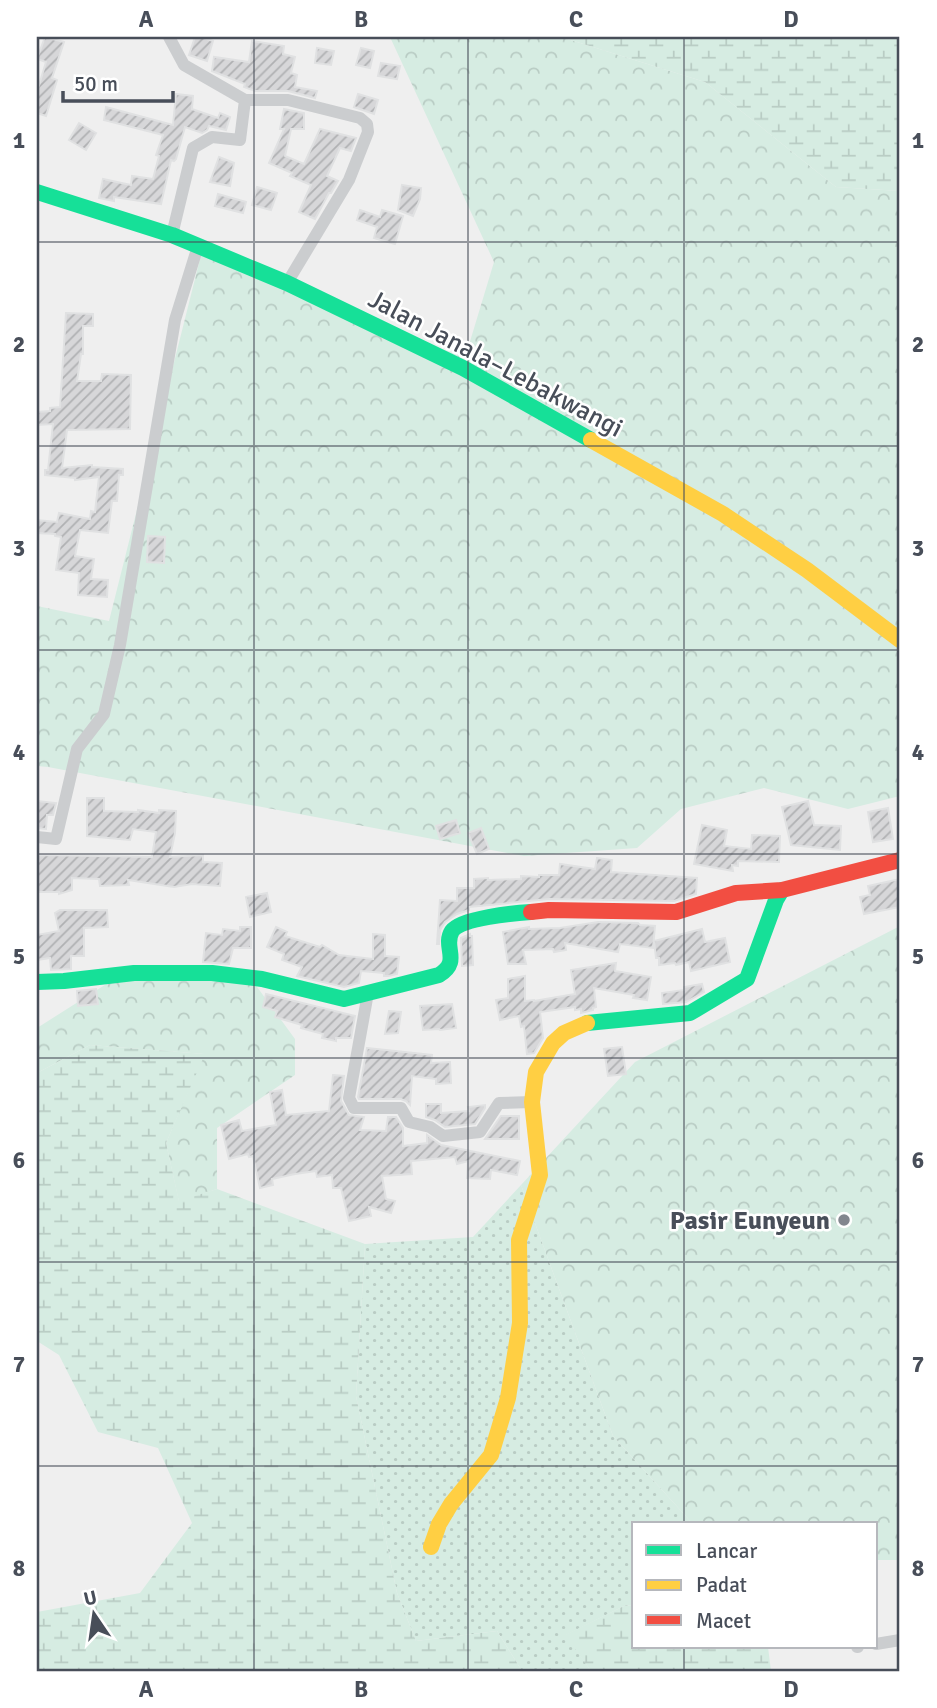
<svg xmlns="http://www.w3.org/2000/svg" width="937" height="1708" viewBox="0 0 937 1708" font-family="Signika,sans-serif">
  <defs>
    <pattern id="green-dots" width="8" height="8" patternUnits="userSpaceOnUse" patternTransform="scale(1.75)"><rect width="8" height="8" fill="#d6ece2"/><path d="M2 2h.1M6 6h.1" fill="none" stroke="#b9ccc4" stroke-width="1.8" stroke-linecap="round"/></pattern>
    <pattern id="forest-crowns" width="20" height="18" patternUnits="userSpaceOnUse" patternTransform="scale(1.75)"><rect width="20" height="18" fill="#d6ece2"/><path d="M2 6a3 3 0 1 1 6 0M12 15a3 3 0 1 1 6 0" fill="none" stroke="#b9ccc4"/></pattern>
    <pattern id="wetland-marsh" width="20" height="14" patternUnits="userSpaceOnUse" patternTransform="scale(1.75)"><rect width="20" height="14" fill="#d6ece2"/><path d="M1 5h8M5 5V1M11 12h8M15 12V8" fill="none" stroke="#b9ccc4"/></pattern>
    <pattern id="building-hatch" width="6" height="6" patternUnits="userSpaceOnUse" patternTransform="scale(1.75)"><rect width="6" height="6" fill="#d7d7d9"/><path d="M-1 1l2-2M0 6l6-6M5 7l2-2" fill="none" stroke="#b0b1b3"/></pattern>
  </defs>
  <rect width="100%" height="100%" fill="#efefef"/>
  <!-- green -->
  <path fill="url(#green-dots)" d="M521 1185 613 1436 693 1524H634V1605L624 1606 566 1635 591 1671H522L497 1631 416 1641 397 1593 356 1396 365 1244 473 1237Z"/>
  <!-- forest -->
  <path fill="url(#forest-crowns)" d="M390 37H561L705 82 836 187 900 191V796L848 809 764 788 681 809 637 848 524 856 48 767 37 766V606L109 621 201 255 465 358 494 262Z
    M900 926V1560H876V1524H693L613 1436 521 1185 635 1062Z
    M244 969 295 1039V1075L217 1128V1189L179 1202 166 1143 204 1054 90 1045 37 1073V1028L119 976Z"/>
  <!-- wetland -->
  <path fill="url(#wetland-marsh)" d="M561 37H900V191L836 187 705 82Z
    M90 1045 205 1054 166 1143 179 1201 217 1189 365 1244 356 1396 397 1593 416 1641 497 1631 522 1671H37V1612L140 1593 192 1523 158 1448 98 1432 59 1355 37 1341V1073Z
    M634 1605V1647H768L771 1671H591L565 1635 624 1606Z"/>
  <!-- building -->
  <path fill="url(#building-hatch)" stroke="#e0e1e2" stroke-width="2" d="M45 37 64 42 52 78 57 80 46 116 37 113V92L46 62 37 59Z
    M195 37H201L213 41 207 61 189 55Z
    M252 41 284 46 283 54 295 57 291 73 297 75 295 87 317 91 315 98 288 91H255L244 87 245 84 212 71 214 57 249 62Z
    M317 48 334 51 331 65 315 63Z
    M361 48 374 51 370 68 356 65Z
    M381 63 400 66 397 79 378 76Z
    M176 94 193 96 192 109 218 118 220 113 230 117 226 130 209 126 207 130 202 133 185 127 176 159 174 161 171 160 161 204 114 197V201L99 198 103 179 131 185 132 176 153 179 159 156 156 155 163 135 104 120 106 107 173 125Z
    M358 94 378 100 374 114 354 107Z
    M284 109 304 113V129H291L285 156 304 164 320 129 356 138 351 151 340 148 327 176 338 181 331 193H329L315 219 299 212 311 185 290 176 292 173 269 163 284 129H280Z
    M79 123 96 133 86 150 69 140Z
    M219 157 234 163 230 186 210 182Z
    M402 185 421 188 420 199 413 216 398 210Z
    M257 187 277 193 271 210 252 205Z
    M218 194 246 202 243 213 215 206Z
    M360 210 380 217 382 210 403 216 395 244 374 238 377 227 357 220Z
    M66 313 93 314V326H83V354H81L77 381H101L102 374 131 375 130 429 67 430 62 468 92 465V467L123 469V475H119L117 501H112L108 533 80 530 75 556 94 559 91 579 108 580 107 597 78 595 79 573 56 570 61 537 55 536V534L37 533V520L57 522 59 513 90 519 91 511 95 512 99 477 75 480V478L45 475V470H48L53 424 37 425V412L50 411V408L60 407Z
    M148 536 165 537 164 563 147 562Z
    M87 798H104V811L138 812V810L159 813V810L176 811 175 833 170 857 203 855V862L222 863 220 886 192 884 174 887 128 880 129 885 100 886 99 879 72 878V890L59 894V892H37V855L152 857 156 832 133 829 130 840 87 836Z
    M37 801 56 803 53 815H47L46 829 37 828Z
    M808 801 814 825 841 826 840 850 791 845 782 807Z
    M888 808 893 839 873 842 868 812Z
    M456 820 460 833 440 839 436 826Z
    M702 825 727 830 724 846 751 849 752 835 780 836 779 862 738 861V866L732 865 733 871 694 864Z
    M481 828 489 849 477 854 468 833Z
    M597 858 612 860 611 872 697 878 696 894 674 901 549 899 469 907V910L457 914 445 922 440 930 439 944H437L440 900 457 901V888H474V879L488 878V880L521 879V876L539 877V875H559L560 864 595 869Z
    M900 879V907L864 914 860 897 870 895 868 886Z
    M267 893 271 912 250 917 246 897Z
    M60 910H107L108 927 84 928V956H71V969L51 970 50 958 37 960V935L59 931 55 913Z
    M598 922 638 923 640 925 655 926 653 948 620 944 618 952 565 943 566 950 554 952 553 949 523 950 526 964H508L503 932 529 927V929L560 928Z
    M240 927H251V948H233L229 964 203 962 206 933 222 935 223 929 240 931Z
    M276 927 287 932 285 936 320 947 322 945 339 955 373 959V934L385 935V956L399 957 397 974 388 976H384V973L361 971 359 983 344 987 297 976 302 967 282 960 284 954 267 947Z
    M702 929 705 942 725 938 730 962 691 971 689 962 676 965 675 963 659 965V958H656L654 941Z
    M470 934V936H472L473 965 462 966 461 938Z
    M616 963 615 971 651 977 647 1000 633 998 634 995 594 988 596 1007 593 1008V1010L581 1013V1009L575 1010V1007L540 1012 543 1038 534 1053 527 1054 524 1026 521 1027 519 1016 500 1020 496 1000 508 998V979L525 976V1001L534 1000V1001L575 994 571 970Z
    M702 984 704 992 686 1002 663 1004 662 993 684 990V987Z
    M96 989 98 1004 78 1006 77 991Z
    M266 994 355 1016 351 1038H336V1041L322 1038 323 1034 301 1028 302 1025 275 1017 277 1011 263 1007Z
    M452 1004 456 1028 440 1030 439 1029 423 1030 420 1006Z
    M389 1011 401 1012 398 1033 385 1034Z
    M622 1047 626 1074 608 1076 604 1049Z
    M367 1048 432 1055 431 1063 450 1062 451 1083 436 1084V1079L412 1076 410 1105 406 1101 401 1099H359L358 1097Z
    M333 1075 344 1076 341 1101 349 1115 364 1117 360 1130 386 1131 388 1117H396L403 1128V1146L427 1143V1135L441 1145 520 1161 517 1175 491 1170 490 1179 467 1178 468 1161 457 1164 455 1157 411 1161 412 1174 382 1176 386 1199 395 1201 391 1213 369 1207 371 1216 349 1221 341 1188H333L332 1175 317 1177 316 1171 295 1174 272 1179 273 1185 260 1188 253 1156 249 1157 248 1154 229 1159 221 1125 239 1120 242 1131 276 1125 270 1092 282 1090 286 1115 329 1111Z
    M426 1104H441V1113L469 1111 468 1107 485 1105V1108L475 1124 445 1127 435 1120 426 1117Z
    M501 1116H519V1139H485Z"/>
  <g fill="none" stroke-linecap="round" stroke-linejoin="round">
    <!-- street -->
    <path stroke="#cbcdcf" stroke-width="12" d="M169 37 184 65 245 100
      M172 235 193 148 212 137 240 140 245 100H288L360 118 367 124 368 132 349 180 287 283
      M37 837 56 839 77 749 104 714 120 645 175 320 198 246
      M368 993 349 1098 354 1108H401L409 1122 430 1127 443 1136 480 1132 499 1103 532 1102
      M876 1644 900 1640
      M857 1647H858"/>
    <!-- fast -->
    <path stroke="#16e098" stroke-width="16" d="M37 192 172 235 287 283 463 368 591 440
      M37 982 64 981 134 973H212L262 979 344 999 439 975C462 961 442 947 452 931 461 918 515 913 531 912
      M587 1023 690 1013 747 979 776 900 782 890"/>
    <!-- slow -->
    <path stroke="#ffcf43" stroke-width="16" d="M591 440 723 514 807 570 900 640
      M431 1547 439 1524 451 1504 491 1455 508 1398 520 1323 519 1240 540 1175 532 1102 536 1072 553 1043 564 1033 587 1023"/>
    <!-- jam -->
    <path stroke="#f24e42" stroke-width="16" d="M531 912 549 910 676 912 736 893 782 890 900 860"/>
  </g>
  <!-- grid -->
  <path fill="none" stroke="#484e59" stroke-width="2" stroke-opacity="0.55" d="M254 37V1671M468 37V1671M684 37V1524M37 242H900M37 446H900M37 650H900M37 854H900M37 1058H900M37 1262H900M37 1466H900M684 1647V1671"/>
  <!-- markers -->
  <circle fill="#82868e" stroke="#fff" stroke-width="2.5" cx="844" cy="1220" r="7"/>
  <g text-anchor="middle" stroke-width="5" stroke-linejoin="round" paint-order="stroke">
    <!-- street labels -->
    <g font-size="26" fill="#484e59" stroke="#fff">
      <text transform="translate(496 363) rotate(28)" y="9">Jalan Janala–Lebakwangi</text>
    </g>
    <!-- poi labels -->
    <g font-size="26" font-weight="bold" fill="#484e59" stroke="#fff" text-anchor="end">
      <text x="830" y="1229">Pasir Eunyeun</text>
    </g>
  </g>
  <!-- border -->
  <rect width="937" height="1708" fill="none" stroke="#ffffff" stroke-width="77"/>
  <!-- legend -->
  <rect x="632" y="1522" width="245" height="126" fill="#ffffff" stroke="#b6b8bd" stroke-width="2"/>
  <rect x="646" y="1545" width="35" height="10" fill="#16e098" stroke="#b6b8bd" stroke-width="2"/>
  <text x="696" y="1558" font-size="21" fill="#484e59">Lancar</text>
  <rect x="646" y="1580" width="35" height="10" fill="#ffcf43" stroke="#b6b8bd" stroke-width="2"/>
  <text x="696" y="1592" font-size="21" fill="#484e59">Padat</text>
  <rect x="646" y="1615" width="35" height="10" fill="#f24e42" stroke="#b6b8bd" stroke-width="2"/>
  <text x="696" y="1628" font-size="21" fill="#484e59">Macet</text>
  <!-- north arrow -->
  <g transform="translate(94 1614) rotate(347)" stroke="#ffffff" stroke-width="5" paint-order="stroke">
  <path d="M0-5L12 26L0 18L-12 26Z" fill="#484e59"/>
  <text y="-10" font-size="19" font-weight="bold" text-anchor="middle" fill="#484e59">U</text>
  </g>
  <!-- scale -->
  <path d="M63 91v10h110v-10" fill="none" stroke="#484e59" stroke-width="3.5"/>
  <text x="74" y="91" font-size="21" fill="#484e59" stroke="#ffffff" stroke-width="5" paint-order="stroke">50 m</text>
  <rect x="38" y="38" width="860" height="1632" fill="none" stroke="#484e59" stroke-width="2.5"/>
  <g font-size="23" text-anchor="middle" font-weight="bold" fill="#484e59">
    <text x="146" y="27">A</text>
    <text x="361" y="27">B</text>
    <text x="576" y="27">C</text>
    <text x="791" y="27">D</text>
    <text x="19" y="148">1</text>
    <text x="918" y="148">1</text>
    <text x="19" y="352">2</text>
    <text x="918" y="352">2</text>
    <text x="19" y="556">3</text>
    <text x="918" y="556">3</text>
    <text x="19" y="760">4</text>
    <text x="918" y="760">4</text>
    <text x="19" y="964">5</text>
    <text x="918" y="964">5</text>
    <text x="19" y="1168">6</text>
    <text x="918" y="1168">6</text>
    <text x="19" y="1372">7</text>
    <text x="918" y="1372">7</text>
    <text x="19" y="1576">8</text>
    <text x="918" y="1576">8</text>
    <text x="146" y="1697">A</text>
    <text x="361" y="1697">B</text>
    <text x="576" y="1697">C</text>
    <text x="791" y="1697">D</text>
  </g>
</svg>
